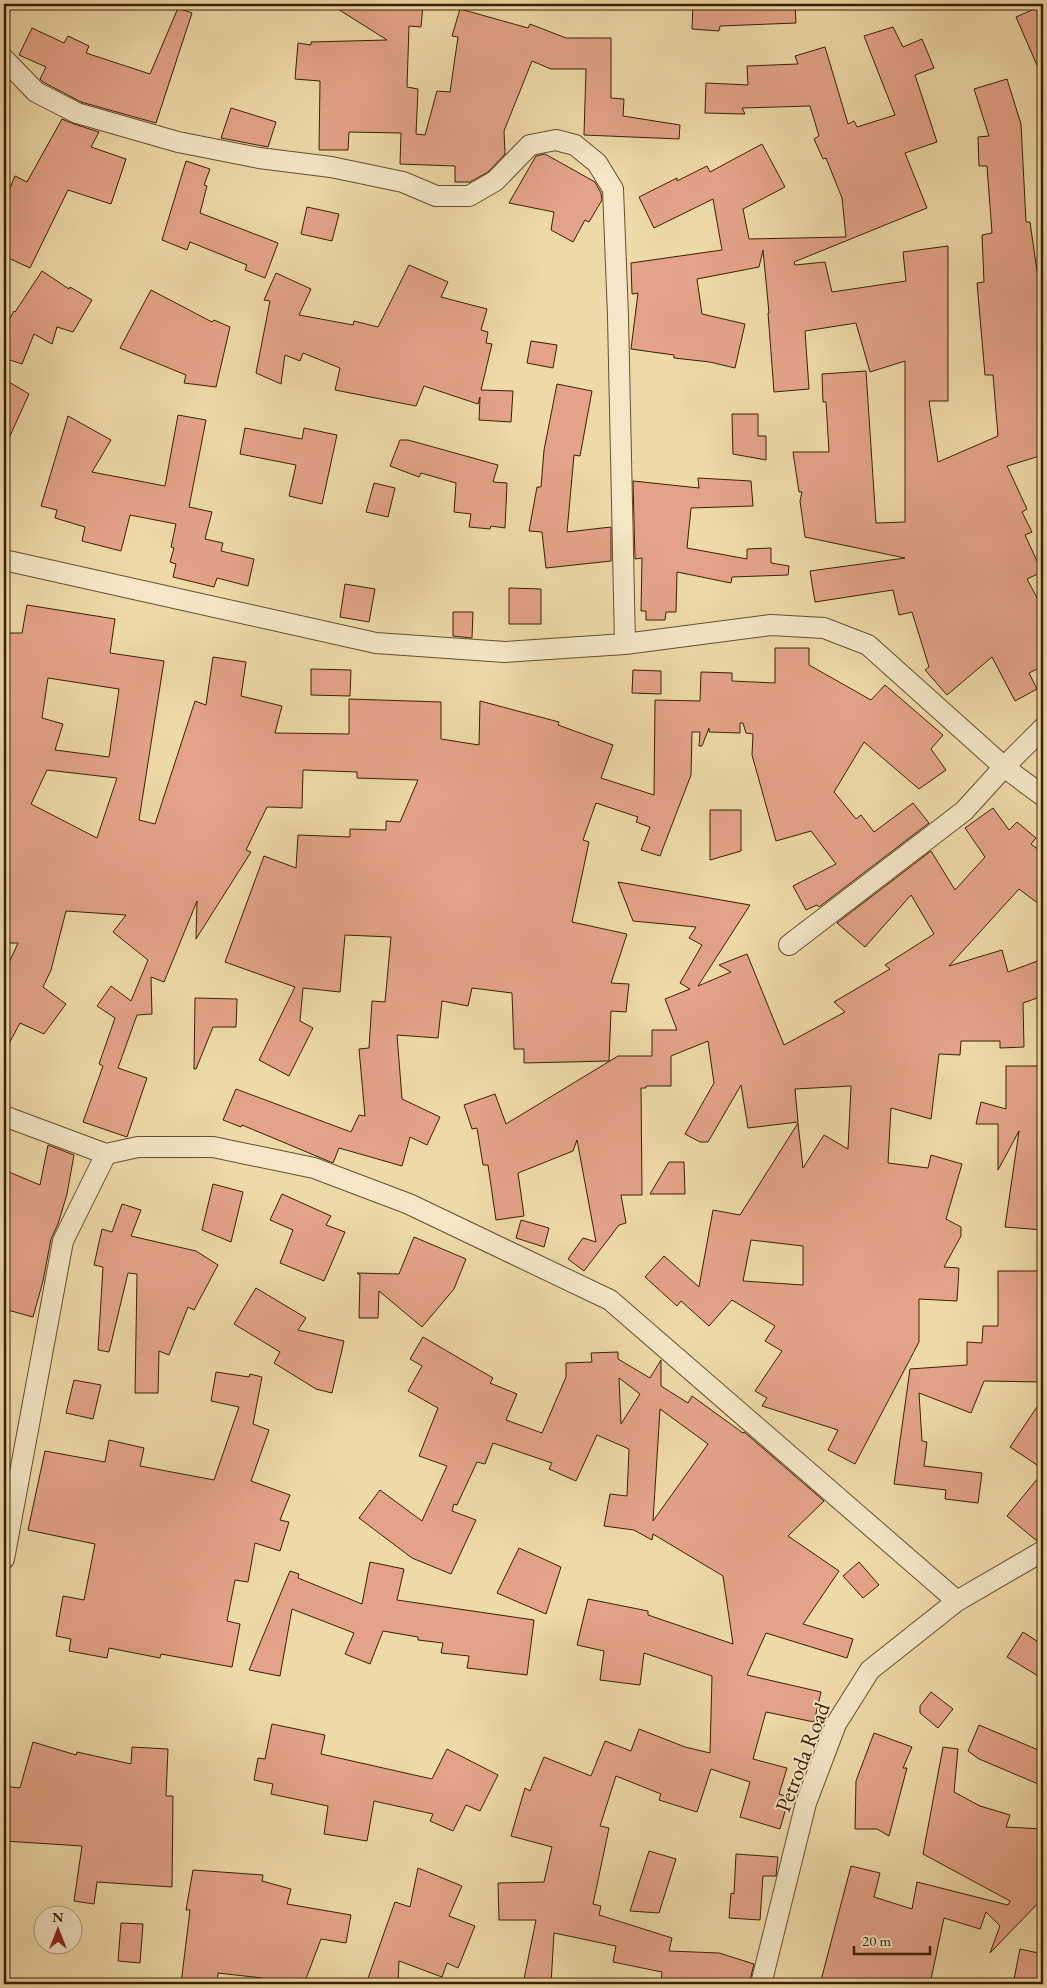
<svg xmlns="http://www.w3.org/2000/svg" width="1047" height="1988" viewBox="0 0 1047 1988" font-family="'EB Garamond',serif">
  <rect width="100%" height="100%" fill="#eed9a8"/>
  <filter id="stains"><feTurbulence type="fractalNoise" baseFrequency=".004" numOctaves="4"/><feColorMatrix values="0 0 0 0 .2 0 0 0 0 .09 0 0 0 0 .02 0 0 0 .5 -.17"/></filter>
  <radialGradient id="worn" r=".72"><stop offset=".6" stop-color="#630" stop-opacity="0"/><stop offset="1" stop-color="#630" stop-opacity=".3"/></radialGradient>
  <!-- building -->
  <path fill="#e4a389" stroke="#392002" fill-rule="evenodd" d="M330 4H423L421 27 409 26 407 87 418 89 416 134 425 135 437 91 450 92 458 37 452 36 460 9 528 28 530 24 566 38H611V98L624 99 623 116 680 125 679 139 584 135 586 69H551L532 61 504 131 505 154 488 172 470 182H455V166L400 164 401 133 349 132 348 150H319L320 81 295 79 298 43 311 45V42L387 40Z
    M693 4H795L796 23 720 26 719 31 692 29Z
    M1043 5V79L1016 17Z
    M178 8 192 13 156 123 81 102 43 82 40 79 46 67 19 55 32 28 64 43 68 36 89 46 86 53 150 74Z
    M893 27 903 47 922 39 934 68 915 75 937 142 905 153 927 208 794 262 795 265 825 262 832 292 906 281 903 252 948 246V401H929L938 462 998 436 993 375H985L977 283 984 282 982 235 992 233 987 166H979L978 137 989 136 974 89 1007 79 1021 124 1026 222H1030L1040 292H1043V455L1007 466 1027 509 1022 512 1032 532 1025 535 1042 572 1027 579 1043 609V666L1029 673 1037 689 1015 701 992 657 947 695 925 670 929 667 912 612 899 615 893 590 815 602 810 571 905 558 805 537 800 501 802 492H799L793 452H829L826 402H823L822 374 866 371 876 523 905 522V361L870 372 856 323 805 331 809 389 774 392 768 313H769L763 250 759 267 697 279 702 314 745 324 735 368 710 362 674 358V355L631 349 638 293 632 294 631 263 722 250 713 199 654 228 639 197 677 178V181L707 166 710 172 762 144 785 187 743 209 749 239 846 237 842 198 826 158 823 159 814 139 819 136 810 106 742 108 745 114 705 113 706 83 748 85 747 66 798 64 795 56 825 47 848 124 854 121 857 127 895 115 864 36Z
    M231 108 276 122 268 147 221 138Z
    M62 119 74 124 99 132 91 147 126 159 111 204 68 190 30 268 4 256V202L15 176 27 182Z
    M545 154 595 182 601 193 602 200 589 222 585 220 573 242 551 230 554 212 509 203 536 156Z
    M186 161 210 169 204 185 207 186 200 213 278 243 265 278 245 270 247 265 190 242 187 250 162 240Z
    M307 207 339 214 332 241 301 234Z
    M409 265 448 282 441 297 487 309 481 330 488 332 486 343 492 344 481 390 513 391 511 422 479 420 480 397 478 404 424 386 416 406 335 390 340 368 303 353 300 361 285 355 281 384 256 373 270 301 264 300 276 273 311 289 299 315 353 325 354 321 378 327Z
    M42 271 69 289 70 287 92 300 73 332 57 327 52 344 34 334 22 364 4 358V329L14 311 15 312Z
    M151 290 212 322 214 320 230 327 216 387 184 383 186 375 120 348Z
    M531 341 557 345 553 368 527 363Z
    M4 379 29 394 4 449Z
    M557 384 592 391 580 456 574 455 567 532 611 527V561L546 568 542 532 529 531 537 487H541L544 450Z
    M732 414H758V436H766V460L733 454Z
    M178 415 206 420 189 507 212 512 205 539 223 543 221 551 254 559 248 586 217 578 214 587 173 577 176 564 170 562 174 548 171 547 176 524 130 515 121 551 82 541 85 527 55 518 57 510 41 506 68 416 111 440 92 472 165 486Z
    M245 428 302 439 304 428 337 435 322 504 289 496 296 465 240 454Z
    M400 440H408L498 465 493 482 507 483 505 528 491 526 490 529 469 527 471 514 454 512 456 483 421 473 419 477 390 466Z
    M698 478 751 481 753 506 691 508 687 548 747 559V549L771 548V563L789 566 788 575 732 577 731 583 677 572 676 612H666L665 620H646V611H641L642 558 635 559 633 481 699 488Z
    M374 483 395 488 388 517 366 512Z
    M345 584 375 589 369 622 340 617Z
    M509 588 541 589V624H509Z
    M27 605 115 619 110 653 164 661 139 820 155 824 195 701 206 705 213 657 246 662 241 696 282 706 275 733 349 734V699L441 702V739L479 745 480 701 559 722 558 725 613 745 601 778 654 795 655 700 700 701 701 672 732 673V681L775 683V648H809V665L871 700 885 685 943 735 931 749 946 770 919 789 864 742 834 792 856 819 861 815 874 832 913 803 929 823 819 907 817 905 806 910 793 886 836 864 811 831 776 841 752 755 753 734 746 733 743 723H740V733L709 732V728L702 746H699L700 732H692L691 775 660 856 641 850 650 827 636 822 638 817 596 803 583 840 589 842 572 922 627 934 611 983 629 984 626 1012 611 1011 609 1061 524 1063V1049H514L512 993 472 988 468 1006 442 1001 438 1038 397 1035 402 1099 440 1117 427 1145 410 1137 402 1166 339 1148 333 1163 242 1125 241 1127 223 1120 236 1089 351 1132 359 1115 365 1116 359 1049 369 1048 372 1001 385 1002 391 937 345 935 340 992 303 988 300 1021 313 1028 289 1076 259 1060 295 987 225 962 264 856 296 868 298 835 350 837V829L386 830V821L400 822 418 780 357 778V772L303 770 302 808 267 807 246 850 251 852 196 939 197 901 164 982 151 977 152 1014 137 1015 118 1068 147 1078 127 1137 83 1122 103 1066 99 1064 115 1018 97 1006 111 986 131 1001 148 960 113 932 126 915 66 911 51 970 43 987 66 1004 44 1034 20 1023 4 1053V974L18 943H4V633H22ZM48 678 119 689 109 757 55 750 63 724 42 718ZM47 770 117 778 97 838 31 804Z
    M453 612H473L472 638 453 636Z
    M311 669 351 670 350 696 311 695Z
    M633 670 661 671V694L632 693Z
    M993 808 1009 830 1017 822 1036 838 1031 844 1043 853V907L1019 889 949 966 1002 950 1008 972 1043 959V996L1023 1003 1024 1047 1000 1048V1041H961L960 1055 939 1054 931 1119 891 1108 888 1163 928 1168 931 1155 962 1164 946 1219 961 1227V1236L944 1267 959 1268 957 1301 919 1299V1342L855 1464 828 1450 838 1430 762 1406 767 1398 755 1391 782 1351 765 1341 775 1326 732 1300 709 1326 681 1301 677 1306 645 1277 664 1256 699 1287 713 1210 740 1215 798 1123 803 1168 824 1135 848 1149 851 1086 795 1089 798 1122 748 1128 741 1085 708 1142H700L685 1134 714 1083 708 1041 671 1056V1086H646V1088H641L642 1195H621L626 1223 619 1225 584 1271 568 1259 583 1238 596 1242 577 1140 573 1151 518 1173 524 1216 496 1220 488 1165H483L477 1128 472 1129 464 1105 495 1094 506 1124 618 1056H652V1030H677L665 999 690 989 680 983 702 945 689 938 696 927 633 921 618 882 750 905 698 986 731 972 719 965 747 954 784 1045 845 1012 834 1002 890 969 885 965 934 934 911 895 865 947 837 923 931 851 955 890 985 857 965 828ZM751 1240 803 1246V1285L743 1281Z
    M710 810H741V851L710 860Z
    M195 998 237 999 236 1027H213L196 1069H194Z
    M1006 1066H1043V1230L1005 1227 1019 1131 998 1170V1124H976L981 1102 1006 1109Z
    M48 1145 74 1155 67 1194 58 1224 51 1239 43 1281 33 1317 4 1309V1170L40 1185Z
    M669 1162H684L685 1194H650Z
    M213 1184 243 1192 231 1242 202 1230Z
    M282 1194 331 1216 326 1225 345 1232 324 1281 280 1263 293 1230 270 1220Z
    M122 1204 141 1210 131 1236 196 1251 218 1265 194 1310 188 1307 169 1355 159 1351 158 1393H135L137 1274 128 1273 109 1352 98 1350 103 1267 94 1265 102 1229 112 1232Z
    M521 1220 549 1228 544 1247 516 1238Z
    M414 1237 466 1259 454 1289 422 1327 379 1291 378 1318H359L360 1275 357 1273 399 1274Z
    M998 1271H1043V1382L984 1381 971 1413 919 1393 922 1441 927 1442 924 1466 982 1473 978 1503 945 1499 946 1490 894 1484 910 1369 967 1365V1342L982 1343 983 1326H998Z
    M256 1288 306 1318 298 1330 344 1341 332 1393 316 1389 274 1363 280 1352 234 1324Z
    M423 1337 493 1378 490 1383 517 1394 506 1420 542 1433 566 1377V1363L592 1362 591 1353 618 1352V1359L650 1378 661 1360V1386L688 1403 692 1396 743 1433 744 1432 824 1501 788 1536 839 1571 803 1624 853 1639 847 1658 766 1633 747 1675 821 1692 814 1722 766 1712 753 1759 787 1768 779 1794 789 1797 780 1829 740 1817 750 1782 711 1769 697 1812 659 1800 661 1794 616 1776 600 1826 609 1828 593 1904 601 1906 599 1915 672 1938 669 1951 719 1953 754 1964 749 1984 661 1983 662 1972 613 1962 616 1946 554 1933 551 1984H523L536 1920H499L498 1883 544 1882 552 1847 511 1836 525 1788 530 1791 544 1757 591 1776 605 1741 631 1751 639 1729 685 1747 710 1753 712 1676 644 1653 640 1685 600 1680 604 1651 577 1645 588 1599 648 1611V1615L733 1644 723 1576 653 1534 652 1540 634 1530 604 1526 610 1494 627 1496 629 1449 597 1435 576 1481 549 1469 552 1463 493 1443 485 1464 477 1462 457 1505 454 1504 452 1511 476 1520 451 1574 412 1558 359 1518 380 1490 422 1521 447 1466 419 1456 438 1408 408 1391 422 1366 410 1359ZM619 1378 640 1394 621 1424ZM660 1409 708 1444 653 1521Z
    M216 1372 249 1377 250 1374 262 1377 253 1424 269 1430 251 1481 290 1495 280 1520 289 1522 280 1551 255 1543 248 1582 235 1580 227 1621 240 1624 232 1667 161 1654 160 1658 109 1648 107 1658 69 1651 71 1639 56 1636 63 1596 84 1600 95 1544 28 1530 45 1451 105 1462 109 1440 144 1448 140 1466 214 1480 239 1407 211 1401Z
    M74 1380 101 1385 93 1419 66 1413Z
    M1043 1398V1469L1010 1447Z
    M1043 1472V1539L1037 1541 1007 1516Z
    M519 1548 561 1567 546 1614 497 1593Z
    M370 1562 404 1569 397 1600 534 1620 527 1675 467 1668 469 1656 441 1653 443 1643 418 1640V1637L383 1631 370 1664 345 1654 354 1633 292 1609 280 1676 249 1670 290 1571 299 1574 298 1578 362 1604Z
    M859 1562 879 1585 863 1598 843 1576Z
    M1023 1632 1043 1645V1679L1007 1657Z
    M931 1692 953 1709 938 1728 920 1713V1706Z
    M272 1724 325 1735 321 1754 432 1779 447 1749 498 1775 480 1811 466 1805 453 1831 430 1821 433 1814 374 1801 367 1841 324 1834 328 1806 271 1794 273 1784 254 1780 258 1758 265 1759Z
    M979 1725 1043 1752V1786L979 1759 968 1751Z
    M874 1733 912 1747 903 1768H907L889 1836 877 1829H855L856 1781Z
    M33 1742 76 1755 77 1752 131 1764 132 1747 168 1749 166 1796H173L172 1887 97 1882 94 1904 74 1901 82 1846 4 1841V1786L20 1788Z
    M943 1747 958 1749 954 1792 980 1806 1010 1815 1006 1827 1043 1829V1898L990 1953 1000 1926 986 1912 980 1929 944 1918 930 1984H820L851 1866 880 1873 874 1897 912 1909 917 1882 1008 1905 1010 1901 923 1854Z
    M649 1851 676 1859 659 1913 630 1911Z
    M736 1854 778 1857 776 1876H763L760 1920 729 1918 731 1893 734 1894Z
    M418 1868 462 1886 449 1916 475 1926 458 1968 447 1963 442 1977 399 1961 398 1984H366L395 1902 410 1907Z
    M193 1870 263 1875 262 1881 291 1889 287 1904 351 1915 346 1943 321 1939 304 1984H260L262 1978 218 1973 217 1984H181L190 1910H186Z
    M121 1923 143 1924 140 1963 118 1961Z
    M1020 1949 1043 1954V1984H1013Z"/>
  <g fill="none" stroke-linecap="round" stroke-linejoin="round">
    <!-- street casing -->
    <g stroke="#664e2c" stroke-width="22">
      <path id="street" d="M4 59 36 92 77 113 178 142 259 158 331 167 403 182 436 196H469L495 181 530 145 556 140 575 145 597 163 613 189 618 316 625 644
        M4 560 376 643 505 652 625 644 771 625 824 628 868 645 1004 767 1043 796
        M789 945 964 811 1004 767 1043 728
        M4 1116 106 1154
        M4 1559 63 1241 106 1154 138 1147H213L314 1168 409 1204 610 1300 957 1601
        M761 1984 806 1803 836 1724 870 1670 957 1601 1043 1551"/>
    </g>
    <!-- street -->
    <use href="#street" stroke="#f4e6c6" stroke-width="20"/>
  </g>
  <g text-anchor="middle" stroke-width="4" stroke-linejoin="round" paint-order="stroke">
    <!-- street labels -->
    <g font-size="22" fill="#392002" stroke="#f4e6c6">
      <text transform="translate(802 1757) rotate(-69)" y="8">Petroda Road</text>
    </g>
  </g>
  <!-- margin -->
  <rect width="1047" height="1988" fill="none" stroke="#eed9a8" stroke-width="20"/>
  <rect x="5" y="5" width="1037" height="1978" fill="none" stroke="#392002" stroke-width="2.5"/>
  <rect x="10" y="10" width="1027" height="1968" fill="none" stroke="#392002"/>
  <!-- north arrow -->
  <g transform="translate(58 1930)"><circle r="24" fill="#f4e6c6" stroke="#a99778"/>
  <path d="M0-4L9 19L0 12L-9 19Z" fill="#8f2418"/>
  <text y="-8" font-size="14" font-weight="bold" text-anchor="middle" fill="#392002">N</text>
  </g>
  <!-- scale -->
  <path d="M854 1946v8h76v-8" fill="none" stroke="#392002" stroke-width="2.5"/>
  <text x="862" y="1946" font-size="15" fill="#392002" stroke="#f4e6c6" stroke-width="4" paint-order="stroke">20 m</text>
  <rect width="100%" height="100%" filter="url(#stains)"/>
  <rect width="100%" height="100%" fill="url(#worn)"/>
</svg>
